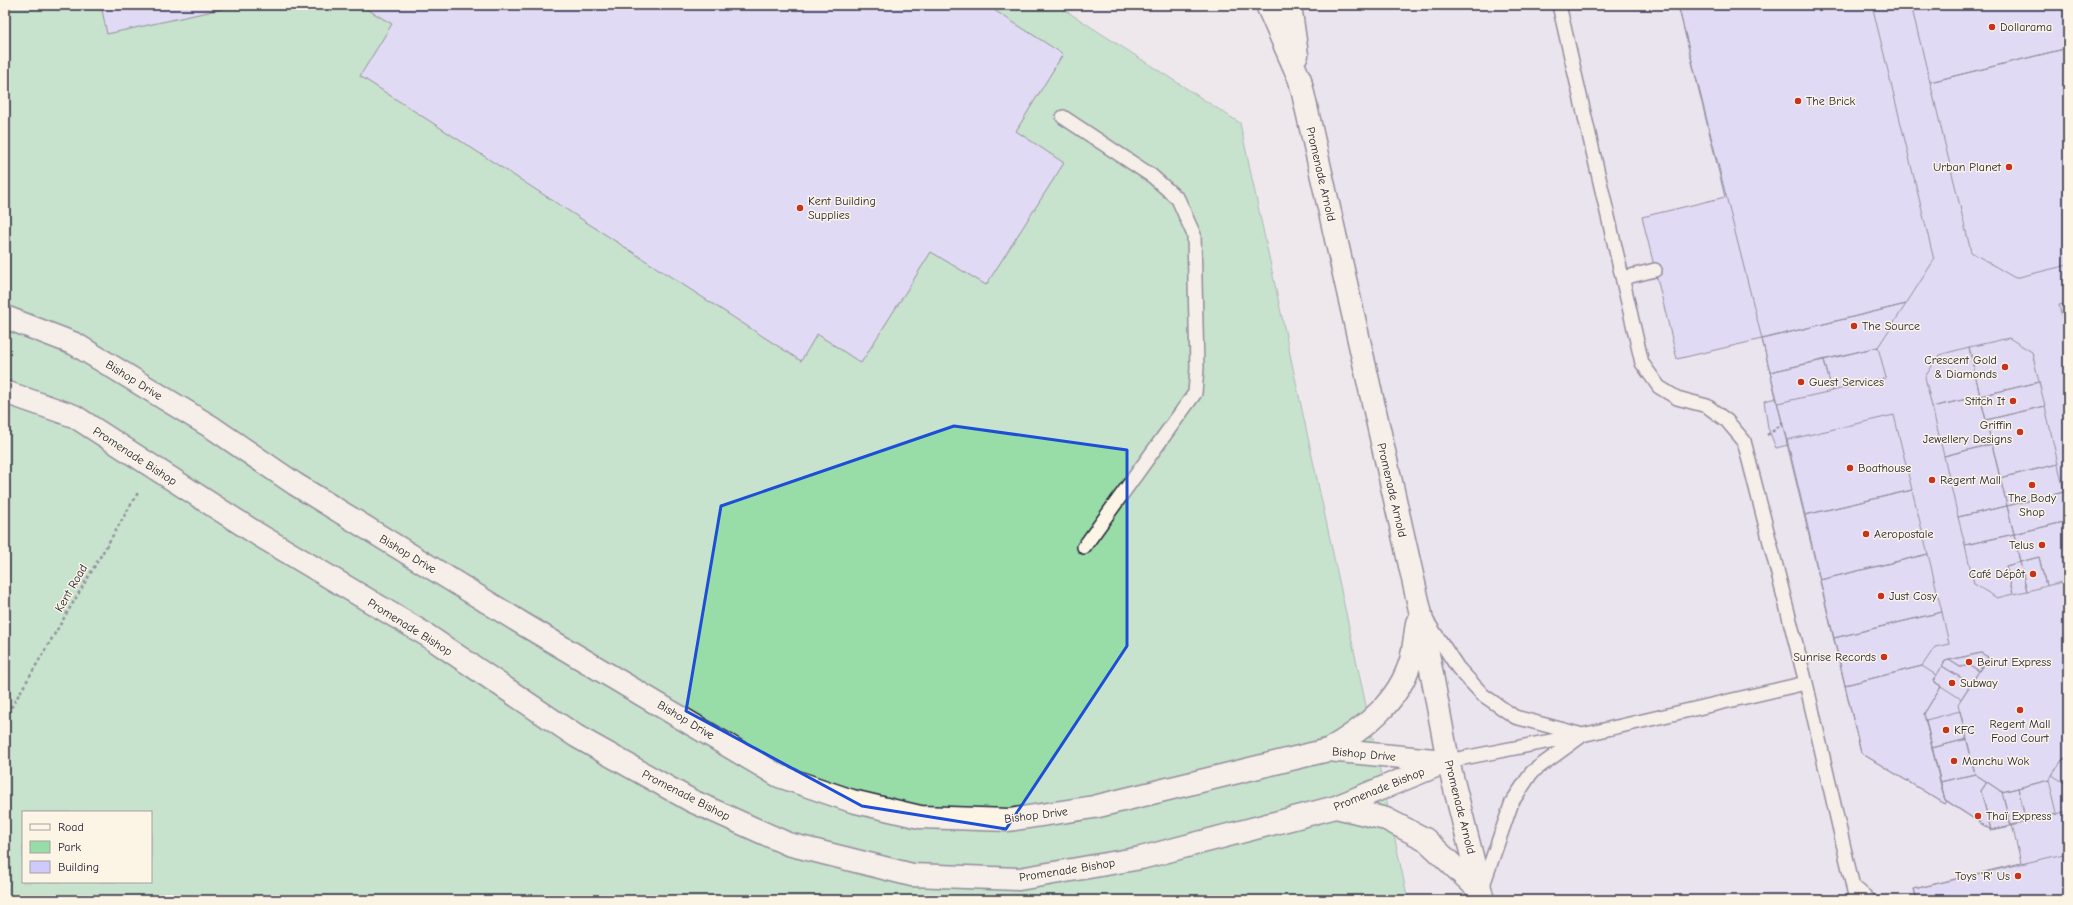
<svg xmlns="http://www.w3.org/2000/svg" width="2073" height="905" viewBox="0 0 2073 905" font-family="'Comic Neue',sans-serif">
  <rect width="100%" height="100%" fill="#eee8ec"/>
  <filter id="ink" filterUnits="userSpaceOnUse"><feTurbulence type="fractalNoise" baseFrequency=".025" numOctaves="2"/><feDisplacementMap in="SourceGraphic" scale="8" xChannelSelector="R" yChannelSelector="G"/><feConvolveMatrix kernelMatrix="1 2 1 2 8 2 1 2 1" color-interpolation-filters="sRGB"/></filter>
  <g filter="url(#ink)">
    <!-- built -->
    <path fill="#e5dff1" d="M1290 5H2068V900H1483Z"/>
    <!-- green -->
    <path fill="#98dca7" stroke="#5d7f71" fill-rule="evenodd" d="M5 5H1057L1240 123 1408 900H5ZM23 812H151V882H23Z"/>
    <!-- building -->
    <path fill="#cfcafc" stroke="#22223b" d="M101 5H240L107 34Z
      M360 5H986L1063 54 1016 131 1064 163 986 285 931 252 861 363 817 334 801 361 360 76 392 24Z
      M1678 5H2068V900H1917L1914 889 2021 863 2012 825 1991 830 1947 801 1945 804 1861 753 1762 339 1677 359 1642 217 1725 197Z
      M1678 5H1872L1934 260 1906 304 1762 339Z
      M1911 5H2068V48L1930 82Z
      M2068 48V265L2015 278 1971 252 1930 82Z
      M2068 303V342L2059 305Z
      M1906 304 1878 347 1770 372 1762 339Z
      M2009 338 2032 352 2039 382 1980 396 1969 347Z
      M1878 347 1886 378 1832 391 1824 360Z
      M1969 347 1980 396 1932 407 1925 377 1939 355Z
      M1824 360 1832 391 1778 403 1770 372Z
      M2039 382 2045 406 1986 420 1980 396Z
      M1980 396 1992 444 1944 456 1932 407Z
      M1776 398 1788 445 1776 448 1768 428 1764 401Z
      M2045 406 2058 464 2000 478 1986 420Z
      M1894 415 1912 490 1805 515 1787 440Z
      M1992 444 2007 506 1958 517 1944 456Z
      M2058 464 2064 492 2007 506 2000 478Z
      M1912 490 1928 554 1820 580 1805 515Z
      M2064 492 2068 507V521L2014 534 2007 506Z
      M2007 506 2014 534 1965 545 1958 517Z
      M2068 521V577L2066 581 2046 586 2039 557 2020 562 2014 534Z
      M2014 534 2020 562 2006 566 2013 594 1997 598 1974 584 1965 545Z
      M1928 554 1942 612 1834 638 1820 580Z
      M2039 557 2046 586 2027 591 2020 562Z
      M2020 562 2027 591 2013 594 2006 566Z
      M1942 612 1949 644 1935 647 1922 666 1845 685 1834 638Z
      M1981 653 1988 657 1958 704 1975 774 2002 792 2049 780 2063 759 2068 758V811L1991 830 1945 800 1924 714 1941 686 1933 681 1945 661Z
      M1981 653 1988 657 1979 671 1970 665 1960 667 1949 660Z
      M1949 660 1960 667 1970 665 1979 671 1971 684 1942 666 1945 661Z
      M1922 666 1936 675 1933 681 1941 686 1924 714 1945 800 1947 801 1945 804 1861 753 1845 685Z
      M1942 666 1971 684 1961 699 1933 681Z
      M1960 711 1967 739 1932 748 1926 720Z
      M1967 739 1975 774 1940 782 1932 748Z
      M2068 758V785L2052 775 2063 759Z
      M1975 774 1987 782 1981 791 1991 830 1945 800 1940 782Z
      M2049 780 2057 814 2026 822 2018 788Z
      M1987 782 2002 792 2011 826 1991 830 1981 791Z
      M2018 788 2026 822 2011 826 2002 792Z
      M2068 853V900H1917L1914 889Z"/>
    <g fill="none" stroke-linecap="round" stroke-linejoin="round">
      <!-- lane casing -->
      <g stroke="#22223b" stroke-width="16">
        <path id="lane" d="M1559 5 1642 363 1659 387 1677 398 1707 406 1727 421 1744 441 1806 683 1856 900
          M1063 117 1152 176 1178 199 1194 235 1197 368 1195 393 1084 547
          M1623 278 1655 270
          M1427 621 1458 668 1483 695 1515 717 1579 734
          M1448 761 1582 735 1806 683
          M1853 886 1869 900
          M1482 888 1512 802 1532 772 1580 737"/>
      </g>
      <!-- secondary casing -->
      <g stroke="#22223b" stroke-width="25">
        <path id="secondary" d="M1300 80 1420 610 1448 761 1483 900
          M5 317 75 344 213 428 295 484 523 624 779 776 852 801 920 817 1009 820 1094 807 1328 750 1445 761
          M5 392 74 416 259 535 425 634 576 736 692 801 788 844 912 875 1019 879 1141 858 1336 807 1448 761
          M1328 750C1364 729 1399 702 1411 660 1414 648 1415 635 1417 623
          M1336 807 1386 819 1425 839 1481 892"/>
      </g>
      <!-- highway casing -->
      <g stroke="#22223b" stroke-width="25">
        <path id="highway" d="M1267 5 1300 80
          M1290 5 1297 55"/>
      </g>
      <!-- path -->
      <path stroke="#22223b" stroke-width="2.5" stroke-dasharray="3 3" stroke-linecap="butt" d="M1767 435 1776 429 1783 422
        M5 718 139 491"/>
      <!-- lane -->
      <use href="#lane" stroke="#fcf5e5" stroke-width="13"/>
      <!-- secondary -->
      <use href="#secondary" stroke="#fcf5e5" stroke-width="22"/>
      <!-- highway -->
      <use href="#highway" stroke="#fcf5e5" stroke-width="22"/>
    </g>
  </g>
  <!-- marked area -->
  <path d="M0 0H2073V905H0ZM954 426 1127 450V646L1006 829 862 806 686 711 721 506Z" fill="#eee8ec" fill-opacity=".55" fill-rule="evenodd"/>
  <path fill="none" stroke="#1d4ed8" stroke-width="3" stroke-linejoin="round" d="M954 426 1127 450V646L1006 829 862 806 686 711 721 506Z"/>
  <!-- markers -->
  <g fill="#c8321e" stroke="#fcf5e5" stroke-width="1.5">
    <circle cx="1992" cy="27" r="4"/>
    <circle cx="1798" cy="101" r="4"/>
    <circle cx="2009" cy="167" r="4"/>
    <circle cx="800" cy="208" r="4"/>
    <circle cx="1854" cy="326" r="4"/>
    <circle cx="2005" cy="367" r="4"/>
    <circle cx="1801" cy="382" r="4"/>
    <circle cx="2013" cy="401" r="4"/>
    <circle cx="2020" cy="432" r="4"/>
    <circle cx="1850" cy="468" r="4"/>
    <circle cx="1932" cy="480" r="4"/>
    <circle cx="2032" cy="485" r="4"/>
    <circle cx="1866" cy="534" r="4"/>
    <circle cx="2042" cy="545" r="4"/>
    <circle cx="2033" cy="574" r="4"/>
    <circle cx="1881" cy="596" r="4"/>
    <circle cx="1884" cy="657" r="4"/>
    <circle cx="1969" cy="662" r="4"/>
    <circle cx="1952" cy="683" r="4"/>
    <circle cx="2020" cy="710" r="4"/>
    <circle cx="1946" cy="730" r="4"/>
    <circle cx="1954" cy="761" r="4"/>
    <circle cx="1978" cy="816" r="4"/>
    <circle cx="2018" cy="876" r="4"/>
  </g>
  <g text-anchor="middle" stroke-width="3" stroke-linejoin="round" paint-order="stroke">
    <!-- poi labels -->
    <g font-size="12" fill="#22223b" stroke="#fcf5e5" text-anchor="start">
      <text x="2000" y="31">Dollarama</text>
      <text x="1806" y="105">The Brick</text>
      <text x="2001" y="171" text-anchor="end">Urban Planet</text>
      <text x="808" y="205">Kent Building<tspan x="808" dy="14">Supplies</tspan></text>
      <text x="1862" y="330">The Source</text>
      <text x="1997" y="364" text-anchor="end">Crescent Gold<tspan x="1997" dy="14">&amp; Diamonds</tspan></text>
      <text x="1809" y="386">Guest Services</text>
      <text x="2005" y="405" text-anchor="end">Stitch It</text>
      <text x="2012" y="429" text-anchor="end">Griffin<tspan x="2012" dy="14">Jewellery Designs</tspan></text>
      <text x="1858" y="472">Boathouse</text>
      <text x="1940" y="484">Regent Mall</text>
      <text x="2032" y="502" text-anchor="middle">The Body<tspan x="2032" dy="14">Shop</tspan></text>
      <text x="1874" y="538">Aeropostale</text>
      <text x="2034" y="549" text-anchor="end">Telus</text>
      <text x="2025" y="578" text-anchor="end">Café Dépôt</text>
      <text x="1889" y="600">Just Cosy</text>
      <text x="1876" y="661" text-anchor="end">Sunrise Records</text>
      <text x="1977" y="666">Beirut Express</text>
      <text x="1960" y="687">Subway</text>
      <text x="2020" y="728" text-anchor="middle">Regent Mall<tspan x="2020" dy="14">Food Court</tspan></text>
      <text x="1954" y="734">KFC</text>
      <text x="1962" y="765">Manchu Wok</text>
      <text x="1986" y="820">Thaï Express</text>
      <text x="2010" y="880" text-anchor="end">Toys 'R' Us</text>
    </g>
    <!-- street labels -->
    <g font-size="12" fill="#22223b" stroke="#fcf5e5">
      <text transform="translate(1321 174) rotate(77)" y="4">Promenade Arnold</text>
      <text transform="translate(134 380) rotate(32)" y="4">Bishop Drive</text>
      <text transform="translate(135 456) rotate(33)" y="4">Promenade Bishop</text>
      <text transform="translate(1392 490) rotate(77)" y="4">Promenade Arnold</text>
      <text transform="translate(408 554) rotate(31)" y="4">Bishop Drive</text>
      <text transform="translate(71 588) rotate(-60)" y="4">Kent Road</text>
      <text transform="translate(410 627) rotate(32)" y="4">Promenade Bishop</text>
      <text transform="translate(686 720) rotate(31)" y="4">Bishop Drive</text>
      <text transform="translate(1364 754) rotate(5)" y="4">Bishop Drive</text>
      <text transform="translate(1379 789) rotate(-22)" y="4">Promenade Bishop</text>
      <text transform="translate(686 795) rotate(27)" y="4">Promenade Bishop</text>
      <text transform="translate(1460 807) rotate(76)" y="4">Promenade Arnold</text>
      <text transform="translate(1036 815) rotate(-7)" y="4">Bishop Drive</text>
      <text transform="translate(1067 870) rotate(-9)" y="4">Promenade Bishop</text>
    </g>
  </g>
  <!-- margin -->
  <rect width="2073" height="905" fill="none" stroke="#fcf5e5" stroke-width="20"/>
  <rect x="10" y="10" width="2053" height="885" fill="none" stroke="#22223b" stroke-width="1.5" filter="url(#ink)"/>
  <!-- legend -->
  <rect x="22" y="811" width="130" height="72" fill="#fcf5e5" stroke="#a5a1a1"/>
  <rect x="30" y="824" width="20" height="6" fill="#fcf5e5" stroke="#a5a1a1"/>
  <text x="58" y="831" font-size="12" fill="#22223b">Road</text>
  <rect x="30" y="841" width="20" height="12" fill="#98dca7" stroke="#a5a1a1"/>
  <text x="58" y="851" font-size="12" fill="#22223b">Park</text>
  <rect x="30" y="861" width="20" height="12" fill="#cfcafc" stroke="#a5a1a1"/>
  <text x="58" y="871" font-size="12" fill="#22223b">Building</text>
</svg>
